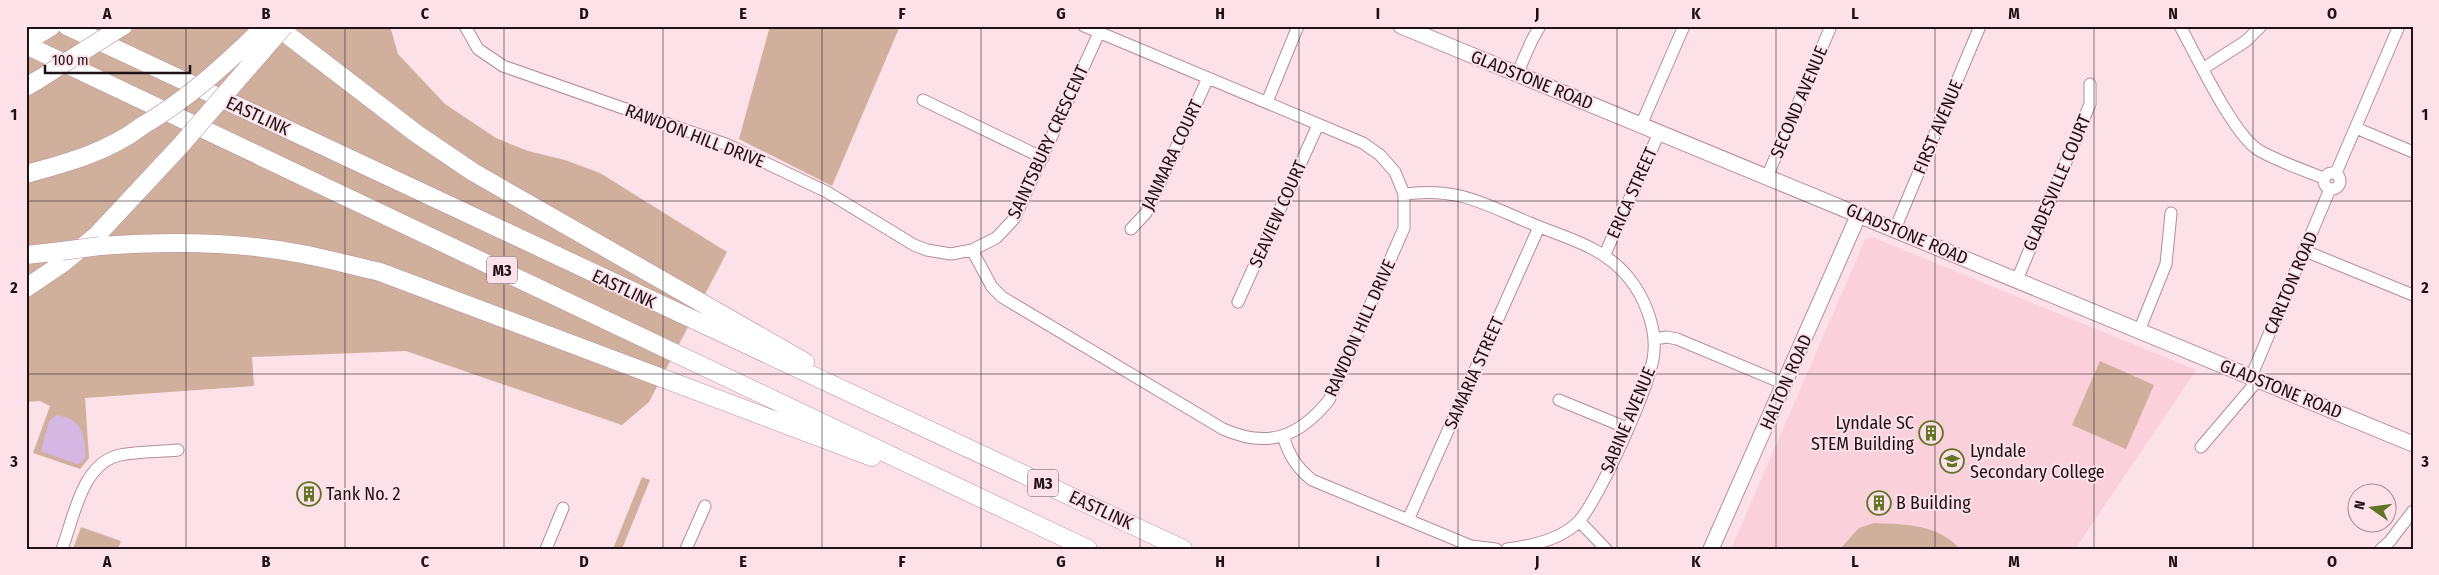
<svg xmlns="http://www.w3.org/2000/svg" width="2439" height="575" viewBox="0 0 2439 575" font-family="'Fira Sans Condensed',sans-serif">
  <rect width="100%" height="100%" fill="#fce1e8"/>
  <!-- built -->
  <path fill="#fad0da" d="M1872 237 2196 370 2075 549H1731L1865 240Z"/>
  <!-- green -->
  <path fill="#d0af9d" d="M26 26H390L398 54 445 104 496 138 528 151 565 160 600 173 727 252 649 402 622 425 406 351 252 357 254 386 85 398 89 458 80 469 33 453 50 406 40 401 26 402Z
    M770 26H900L832 186 739 139Z
    M2100 361 2154 385 2126 449 2072 425Z
    M642 477 650 480 622 549H613Z
    M1874 523C1904 524 1938 524 1960 549H1840L1859 528Z
    M81 527 121 541 118 549H73Z"/>
  <!-- water -->
  <path fill="#d4b7e3" d="M56 415C84 420 83 432 86 457L81 463 76 464 41 451 49 421Z"/>
  <g fill="none" stroke-linecap="round" stroke-linejoin="round">
    <!-- minor casing -->
    <g stroke="#b58d97" stroke-width="13">
      <path id="minor" d="M465 26 478 49 503 66 728 145 827 192 914 245 927 250 951 254 972 250 996 238 1014 219 1099 33
        M2180 26C2196 55 2234 137 2260 151 2280 162 2303 170 2324 178
        M2204 68 2246 41 2261 26
        M1517 74 1532 40 1540 26
        M923 100 1043 158
        M1267 102 1298 26
        M1641 125 1684 26
        M2356 128 2413 152
        M2324 181a8 8 0 1 1 16 0a8 8 0 1 1-16 0Z
        M2336 173 2399 26
        M1767 177 1831 26
        M1404 194C1458 187 1482 203 1530 223 1565 238 1603 246 1628 277 1644 296 1656 326 1654 351 1653 381 1600 496 1580 520 1563 539 1532 546 1507 549
        M1131 229 1146 213 1208 78
        M1895 229 1980 26
        M972 250 992 287 1002 297 1223 429C1268 449 1299 437 1329 400L1404 228V194L1395 172 1380 155 1363 143 1084 26
        M2305 251 2413 295
        M1605 254 1659 133
        M2017 280 2090 104V84
        M1238 302 1318 125
        M2139 331 2166 264 2171 213
        M1654 339 1667 337 1677 339 1785 384
        M2251 377 2330 189
        M1559 400 1627 428
        M1283 436C1289 455 1296 467 1312 480L1471 546 1496 549
        M2201 447 2258 380
        M1408 520 1539 227
        M1579 521 1606 549
        M62 549C74 517 82 463 120 455 139 451 159 452 178 450
        M546 549 563 508
        M686 549 705 506
        M2381 549 2390 541 2413 511"/>
    </g>
    <!-- major casing -->
    <g stroke="#b58d97" stroke-width="17">
      <path id="major" d="M1401 26 2413 444
        M1711 549 1859 214"/>
    </g>
    <!-- highway casing -->
    <g stroke="#b58d97" stroke-width="19">
      <path id="highway" d="M67 26 1183 549
        M276 26 417 134 473 172 805 362
        M26 42 52 26
        M26 45 1088 549
        M26 87 41 78
        M26 174C67 163 108 152 142 126
        M100 246C167 241 236 241 302 254 328 259 354 266 380 272L872 457
        M26 255 62 251
        M26 288 63 263 97 235 181 145"/>
    </g>
    <!-- minor -->
    <use href="#minor" stroke="#fff" stroke-width="11"/>
    <!-- major -->
    <use href="#major" stroke="#fff" stroke-width="15"/>
    <!-- highway -->
    <use href="#highway" stroke="#fff" stroke-width="18"/>
    <!-- highway-bridge casing -->
    <g stroke="#b58d97" stroke-width="19" stroke-linecap="butt">
      <path id="highway-bridge" d="M41 78 123 26
        M142 126C188 99 226 64 265 26
        M181 145 284 26
        M62 251 100 246"/>
    </g>
    <!-- highway-bridge -->
    <use href="#highway-bridge" stroke="#fff" stroke-width="18"/>
  </g>
  <!-- grid -->
  <path fill="none" stroke="#1f1115" stroke-width="1" stroke-opacity="0.55" d="M186 26V549M345 26V549M504 26V549M663 26V549M822 26V549M981 26V549M1140 26V549M1299 26V549M1458 26V549M1617 26V549M1776 26V549M1935 26V549M2094 26V549M2253 26V549M26 201H2413M26 374H2413"/>
  <!-- icons -->
  <defs>
    <g id="building-ring" transform="scale(1.25)"><circle r="9.5" fill="#fce1e8" stroke="#617525" stroke-width="1.5"/><path d="M-4-6H4V6H1V3H-1V6H-4ZM-2.5-4.3h1.7v1.8h-1.7ZM.8-4.3h1.7v1.8H.8ZM-2.5-1h1.7V.8h-1.7ZM.8-1h1.7V.8H.8Z" fill="#617525"/></g>
    <g id="school-ring" transform="scale(1.25)"><circle r="9.5" fill="#fce1e8" stroke="#617525" stroke-width="1.5"/><path d="M0-5L7-2L0 1L-7-2ZM-4 1L0 2.5L4 1V4Q0 6-4 4Z" fill="#617525"/></g>
  </defs>
  <g fill-rule="evenodd">
    <use href="#building-ring" x="1931" y="433"/>
    <use href="#school-ring" x="1952" y="461"/>
    <use href="#building-ring" x="309" y="494"/>
    <use href="#building-ring" x="1879" y="503"/>
  </g>
  <g text-anchor="middle" stroke-width="4" stroke-linejoin="round" paint-order="stroke">
    <!-- shield labels -->
    <g fill="#fce1e8" stroke="#614f54" stroke-width="1">
      <rect x="487" y="256.5" width="30" height="27" rx="4"/>
      <rect x="1028" y="469.5" width="30" height="27" rx="4"/>
    </g>
    <g font-size="16" font-weight="bold" fill="#1f1115">
      <text x="502" y="276">M3</text>
      <text x="1043" y="489">M3</text>
    </g>
    <!-- street labels -->
    <g font-size="18" fill="#1f1115" stroke="#fce1e8">
      <text transform="translate(1532 80) rotate(22)" y="6">GLADSTONE ROAD</text>
      <text transform="translate(1799 102) rotate(-67)" y="6">SECOND AVENUE</text>
      <text transform="translate(258 116) rotate(25)" y="6">EASTLINK</text>
      <text transform="translate(1938 127) rotate(-67)" y="6">FIRST AVENUE</text>
      <text transform="translate(695 136) rotate(21)" y="6">RAWDON HILL DRIVE</text>
      <text transform="translate(1048 142) rotate(-65)" y="6">SAINTSBURY CRESCENT</text>
      <text transform="translate(1172 155) rotate(-65)" y="6">JANMARA COURT</text>
      <text transform="translate(2057 183) rotate(-67)" y="6">GLADESVILLE COURT</text>
      <text transform="translate(1632 193) rotate(-66)" y="6">ERICA STREET</text>
      <text transform="translate(1278 214) rotate(-66)" y="6">SEAVIEW COURT</text>
      <text transform="translate(1907 234) rotate(23)" y="6">GLADSTONE ROAD</text>
      <text transform="translate(2291 283) rotate(-67)" y="6">CARLTON ROAD</text>
      <text transform="translate(624 289) rotate(25)" y="6">EASTLINK</text>
      <text transform="translate(1360 328) rotate(-66)" y="6">RAWDON HILL DRIVE</text>
      <text transform="translate(1474 373) rotate(-66)" y="6">SAMARIA STREET</text>
      <text transform="translate(1786 382) rotate(-66)" y="6">HALTON ROAD</text>
      <text transform="translate(2281 389) rotate(22)" y="6">GLADSTONE ROAD</text>
      <text transform="translate(1628 420) rotate(-67)" y="6">SABINE AVENUE</text>
      <text transform="translate(1101 510) rotate(25)" y="6">EASTLINK</text>
    </g>
    <!-- poi labels -->
    <g font-size="18" fill="#1f1115" stroke="#fce1e8" text-anchor="start">
      <text x="1914" y="429" text-anchor="end">Lyndale SC<tspan x="1914" dy="21">STEM Building</tspan></text>
      <text x="1970" y="457">Lyndale<tspan x="1970" dy="21">Secondary College</tspan></text>
      <text x="326" y="500">Tank No. 2</text>
      <text x="1896" y="509">B Building</text>
    </g>
  </g>
  <!-- border -->
  <rect width="2439" height="575" fill="none" stroke="#fce1e8" stroke-width="55"/>
  <!-- north arrow -->
  <g transform="translate(2372 508) rotate(284)"><circle r="24" fill="#fce1e8" stroke="#a48e94"/>
  <path d="M0-4L9 19L0 12L-9 19Z" fill="#617525"/>
  <text y="-8" font-size="14" font-weight="bold" text-anchor="middle" fill="#1f1115">N</text>
  </g>
  <!-- scale -->
  <path d="M45 65v8h145v-8" fill="none" stroke="#1f1115" stroke-width="2.5"/>
  <text x="52" y="65" font-size="15" fill="#1f1115" stroke="#fce1e8" stroke-width="4" paint-order="stroke">100 m</text>
  <rect x="28" y="28" width="2384" height="520" fill="none" stroke="#1f1115" stroke-width="2"/>
  <g font-size="16" text-anchor="middle" font-weight="bold" fill="#1f1115">
    <text x="107" y="19">A</text>
    <text x="266" y="19">B</text>
    <text x="425" y="19">C</text>
    <text x="584" y="19">D</text>
    <text x="743" y="19">E</text>
    <text x="902" y="19">F</text>
    <text x="1061" y="19">G</text>
    <text x="1220" y="19">H</text>
    <text x="1378" y="19">I</text>
    <text x="1537" y="19">J</text>
    <text x="1696" y="19">K</text>
    <text x="1855" y="19">L</text>
    <text x="2014" y="19">M</text>
    <text x="2173" y="19">N</text>
    <text x="2332" y="19">O</text>
    <text x="14" y="120">1</text>
    <text x="2425" y="120">1</text>
    <text x="14" y="293">2</text>
    <text x="2425" y="293">2</text>
    <text x="14" y="467">3</text>
    <text x="2425" y="467">3</text>
    <text x="107" y="567">A</text>
    <text x="266" y="567">B</text>
    <text x="425" y="567">C</text>
    <text x="584" y="567">D</text>
    <text x="743" y="567">E</text>
    <text x="902" y="567">F</text>
    <text x="1061" y="567">G</text>
    <text x="1220" y="567">H</text>
    <text x="1378" y="567">I</text>
    <text x="1537" y="567">J</text>
    <text x="1696" y="567">K</text>
    <text x="1855" y="567">L</text>
    <text x="2014" y="567">M</text>
    <text x="2173" y="567">N</text>
    <text x="2332" y="567">O</text>
  </g>
</svg>
